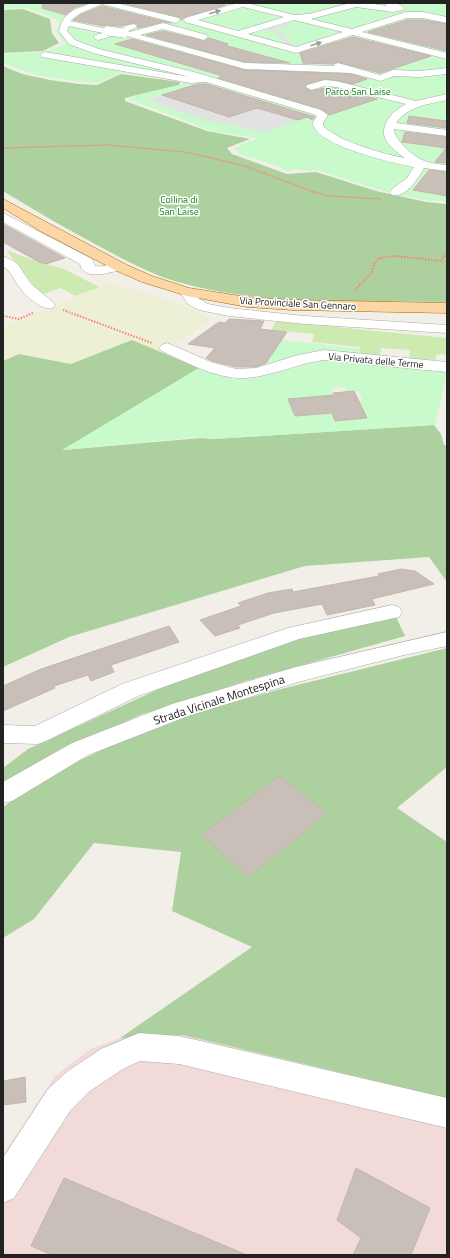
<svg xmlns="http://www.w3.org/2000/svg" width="450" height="1258" viewBox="0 0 450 1258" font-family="'Titillium Web',sans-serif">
  <rect width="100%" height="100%" fill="#f2efe9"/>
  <!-- commercial -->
  <path fill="#f2dad9" d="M183 1035 447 1098V1255H3V1155L55 1076 90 1049 120 1038Z"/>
  <!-- farmland -->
  <path fill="#eef0d5" d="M110 282 190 307 211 320 161 353 132 340 71 364 19 354 3 361V327Z"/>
  <!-- grass -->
  <path fill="#cdebb0" d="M6 250 33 260 64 269 99 287 75 296 61 288 41 295Z
    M276 321 447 338V355L437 354 435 360 409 359 410 350 381 348 380 356 359 354 360 347 312 342 314 334 284 331 282 339 268 337Z"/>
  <!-- forest -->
  <path fill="#add19e" d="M23 9 50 19 52 33 59 43 43 51 3 53V10Z
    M3 66 22 74 50 80 79 84 97 85 121 74 180 82 179 85 125 98V101L207 131 250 139 227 148 232 154 287 174 316 172 376 191 426 202 447 204V302C356 300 256 307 168 279 148 272 127 261 108 251 72 232 37 212 3 191Z
    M132 340 199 368 63 450 201 438 214 439 434 425 441 434 444 445H447V582L429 557 305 566 69 637 3 667V361L19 354 71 364Z
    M395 615 405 636 246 681 140 715 33 766 3 786V768L28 749 174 682 303 636Z
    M447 648V767L397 808 447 842V1098L183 1035 120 1038 252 947 172 911 181 852 94 843 34 919 3 938V807L53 773 159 723 281 689Z"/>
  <!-- park -->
  <path fill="#c8facc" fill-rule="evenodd" d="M3 3H447V202L434 200 432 201 393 194 316 170 305 171 301 169 286 171 278 166 239 154 234 148 258 138 215 132 128 99 133 96 179 85 186 82 121 73 98 83 73 81 36 75 3 63V54L44 52 65 44 56 31 60 22 47 15 26 8 3 9Z
    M267 338 360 349 359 354 312 351 263 367 275 349Z
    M323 360 447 372 435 425 213 439 200 437 62 450 199 368 233 379H252ZM344 387 346 392 358 391 362 400 359 401 366 418 335 421 332 413 295 416 288 399 334 395 331 388Z"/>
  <!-- parking -->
  <path fill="#e2e2e2" d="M288 23 292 24 273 30 281 32 293 45 301 47 298 48 287 45 276 33 265 30Z
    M162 95 229 117 257 108 298 120 267 132 208 121 147 100Z"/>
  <!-- building -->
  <path fill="#c7bfb8" stroke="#c4b6ab" d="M43 3H88L74 8 66 15 42 8Z
    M122 3H225V5L185 17 181 20 179 17Z
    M102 6 171 23 163 22 138 28 137 24 133 23 119 26 108 25 104 26 73 20 80 15Z
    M407 20H423L447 24V51L368 32Z
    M163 31 204 41 209 38 228 44 224 45 290 63 245 62 146 35Z
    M353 37 431 56 380 73 338 62 333 64 303 63 300 53Z
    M132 39 245 70 351 74 367 79 353 84 325 79 307 84 305 87 311 91 325 88H336L377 99 329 115 321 109 218 78 223 76 115 44Z
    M198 84H206L315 117 312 120 307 117 298 120 257 108 229 117 162 95Z
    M409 116 447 121V128L407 123Z
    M405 132 447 137V163L435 162 446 148 402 142Z
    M429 170 447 172V196L413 190Z
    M3 224 65 258 46 264 39 262 3 242Z
    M229 319 264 321 260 329 287 332 266 363 256 367H236L212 361 206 358 215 348 188 344 219 322 225 323Z
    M354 391 367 418 335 421 332 413 295 416 288 399 334 395 333 393Z
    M401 569 415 571 434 584 372 599 375 605 327 615 322 604 274 613 238 625 240 628 215 636 200 620 241 606 238 603 268 593 292 589 293 592 379 576 378 574Z
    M169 626 179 642 111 665 114 672 91 681 88 675 54 686 55 688 3 711V686L41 669Z
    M279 776 327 813 249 877 201 835Z
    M25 1077 26 1102 3 1105V1081Z
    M356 1168 430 1208 411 1255H353L361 1238 337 1220Z
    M64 1178 247 1255H52L31 1246Z"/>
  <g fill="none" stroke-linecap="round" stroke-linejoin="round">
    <!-- minor casing -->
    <g stroke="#a9a9a9" stroke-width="1">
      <path id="minor" d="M92 3H116L179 18 180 20 176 23 102 4 79 14 70 21 112 30 133 24 136 25 137 27 128 31 130 32 163 23 207 35 208 37 204 40 163 29 140 35 245 63 334 66 335 64 338 63 380 75 393 70 420 71 447 68V74L420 77 394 76 381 81 351 73 245 69 120 34 98 40 95 39 94 37 95 35 103 33 69 26 67 31 75 40 99 49 194 72 321 110 328 115 323 123V126C340 142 383 154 405 158 390 147 376 137 389 118 393 112 399 108 406 104L336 87 325 86 311 90 306 87 307 85 325 80 336 81 416 101 447 94V100C429 104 408 106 396 123L447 130V136L394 129C394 140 415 158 425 161 432 164 440 164 447 165V171L424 168C418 179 406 198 392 195L390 192 392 189 407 178 414 167C394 163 312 145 313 122L317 116 313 114 206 82 191 83 42 57 40 55 42 53 45 52 190 77 93 53 69 44 59 31C64 11 74 10 92 3Z
        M233 3H252L251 4 294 15 309 14 350 3H367L387 6 384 3C391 3 399 2 404 8L403 10 393 12 356 7 311 19 352 29 406 12H423L447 17V23L423 18H407L362 32 447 53V59L353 35 296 53 185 22 184 20 185 18 234 4ZM243 7 284 17 238 31 198 20ZM294 20 343 32 296 47 248 34Z
        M3 213 92 259 95 266C105 268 113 261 123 263L125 266 123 269C112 272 84 282 80 264L3 222Z
        M3 256 17 263 31 284 53 302 55 305 53 308C42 311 27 297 20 288 14 281 11 271 3 266Z
        M187 288 192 289 198 298 208 304 229 308 305 316 447 325V333L305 324 229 316 199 310 188 304 180 292 182 289Z
        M167 343 211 362 236 369 256 368 298 355 324 350 447 362V372L324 360C300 363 279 373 255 377 223 383 190 364 162 351L159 348 162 345Z
        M392 605 399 607 402 612 399 617 299 639 138 696 46 741 38 744 3 743V725L35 726 122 684 288 628Z
        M447 632V646L404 655 298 682 188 716 88 755 12 801 3 803V782L72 743 172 704 296 667Z
        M139 1033 179 1036 447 1098V1128L179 1064 140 1061 123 1069 90 1091 70 1111 14 1198 3 1203V1158L48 1089 68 1071 101 1049Z"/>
    </g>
    <!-- major casing -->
    <g stroke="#a06b00" stroke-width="1">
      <path id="major" d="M3 199 127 265 152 276 189 288 247 297 292 300 447 303V313L292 310 247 307 187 296 142 282 117 271 42 232 3 208Z"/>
    </g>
    <!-- path-far1 -->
    <path stroke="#fa8072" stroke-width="1.5" stroke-dasharray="1 1" stroke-linecap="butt" d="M3 148 109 145 185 152 245 166 311 191 329 196 381 199"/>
    <!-- path -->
    <path stroke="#fa8072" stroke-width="2" stroke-dasharray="1.5 1.5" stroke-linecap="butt" d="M355 290 372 272 374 264 379 258 395 256 441 261 446 253
      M63 310 152 343
      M3 316 19 319 33 313"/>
    <!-- minor -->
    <use href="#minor" fill="#fff" fill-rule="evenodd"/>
    <!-- major -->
    <use href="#major" fill="#fcd6a4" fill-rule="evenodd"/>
    <!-- minor-bridge casing -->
    <g stroke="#a9a9a9" stroke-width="10" stroke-linecap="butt">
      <path id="minor-bridge" d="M108 31 124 33"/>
    </g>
    <!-- minor-bridge -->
    <use href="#minor-bridge" stroke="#fff" stroke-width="9"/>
  </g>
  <!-- one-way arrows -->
  <defs><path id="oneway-solid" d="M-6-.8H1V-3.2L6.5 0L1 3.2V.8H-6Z"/></defs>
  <g fill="#9c9c9c">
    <use href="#oneway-solid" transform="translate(215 12) rotate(-16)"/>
    <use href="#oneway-solid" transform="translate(316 44) rotate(-18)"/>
  </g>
  <g text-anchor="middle" stroke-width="3" stroke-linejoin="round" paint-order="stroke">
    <!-- far-park labels -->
    <g font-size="10" fill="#0c8416" stroke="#fff">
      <text x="358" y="95">Parco San Laise</text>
      <text x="179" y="203">Collina di<tspan x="179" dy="12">San Laise</tspan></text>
    </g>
    <!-- far-street labels -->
    <g font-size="10" fill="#222" stroke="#fff">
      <text transform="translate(298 303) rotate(3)" y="4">Via Provinciale San Gennaro</text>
      <text transform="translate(376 360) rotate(5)" y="4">Via Privata delle Terme</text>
    </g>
    <!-- street labels -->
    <g font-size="12" fill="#222" stroke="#fff">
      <text transform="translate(219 700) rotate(-18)" y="4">Strada Vicinale Montespina</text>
    </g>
  </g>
  <!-- border -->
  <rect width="450" height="1258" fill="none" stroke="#222222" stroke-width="8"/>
</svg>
